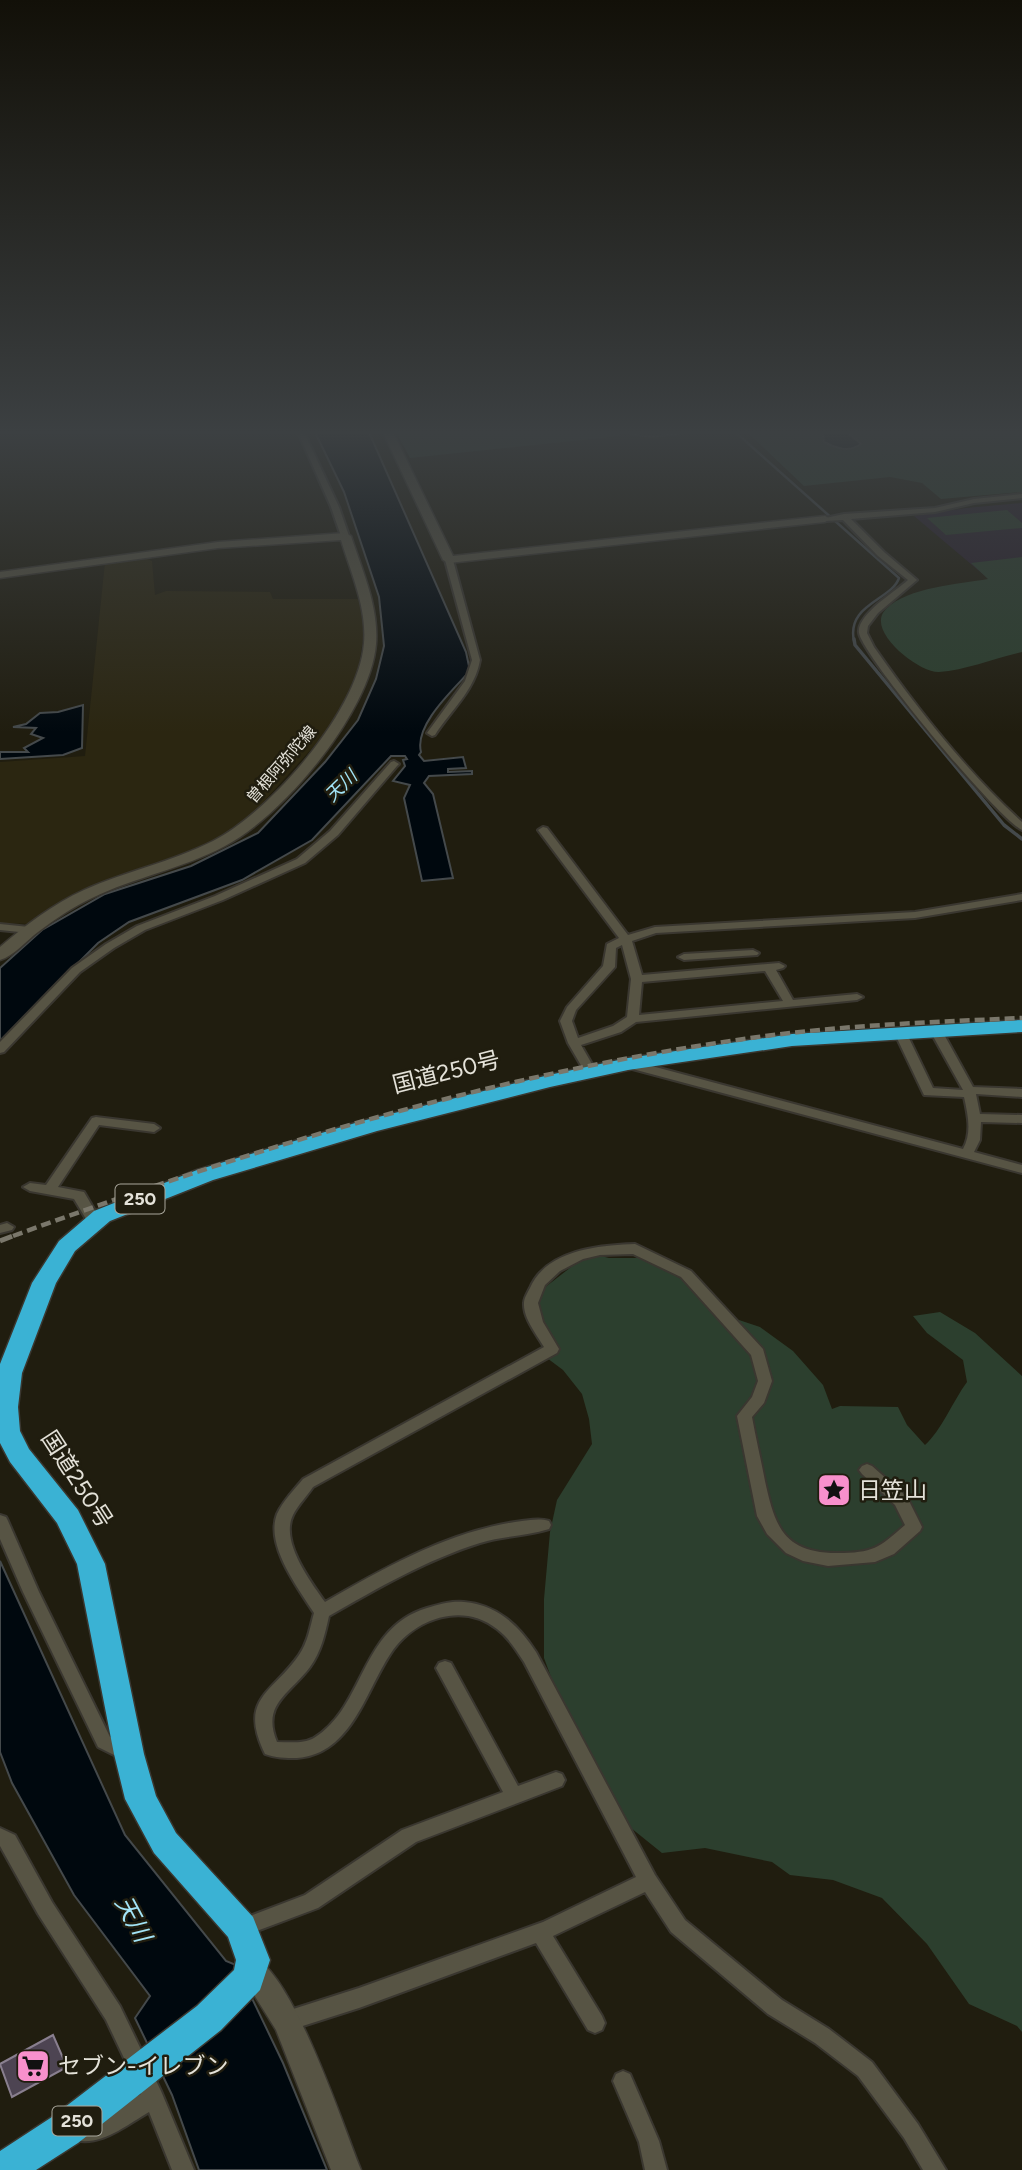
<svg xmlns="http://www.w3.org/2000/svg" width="1022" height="2170" viewBox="0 0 1022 2170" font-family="Figtree,'Noto Sans JP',sans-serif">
  <rect width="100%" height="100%" fill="#201d0f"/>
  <!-- built -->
  <path fill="#2b2611" d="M143 557 152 561 155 595 166 591 270 592 273 599H358L363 611V639L359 665 349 694 325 734 240 828 187 855 34 924 0 923V762L85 756 105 562Z"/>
  <!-- education -->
  <path fill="#2a202e" d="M1022 503V607L914 516 966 508Z"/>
  <!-- green -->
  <path fill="#2c3f2e" d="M395 430H615L621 436 410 458Z
    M745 430H1022V492L941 499 922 483 890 477 804 486Z
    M1007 510 1022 523V528L946 535 927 518Z
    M1022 557V652C995 658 966 670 939 672 919 673 864 630 886 609 908 587 959 584 988 579L971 563Z
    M589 1253 609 1258H643L685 1281 715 1312 760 1327 793 1351 823 1385 832 1409 840 1406 898 1407 907 1425 925 1445C941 1431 953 1401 967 1382L963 1360 927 1333 913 1316 940 1312 975 1333 1022 1376V2032L1017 2026 969 2004 927 1944 882 1898 833 1880 790 1875 772 1862 705 1848 662 1853 631 1828 558 1696 544 1658V1599L550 1532 557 1500 592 1444 589 1419 582 1394 563 1370 543 1355 532 1308 539 1292Z"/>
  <!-- water -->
  <path fill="#00080e" stroke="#44494b" stroke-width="2" d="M314 430H368L466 652 470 671C453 690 414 725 421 752L419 755 424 761 463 757 466 768 448 769V772L472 771V774L429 776 424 783 433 794 453 878 422 881 404 798 410 785 393 781 405 766 403 760 407 759 405 756H391L312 840 242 880 129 922 98 943 0 1041V968L42 930 105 894 191 866 258 833 325 762 358 720 376 679 384 646 379 597 344 492Z
    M817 430H845L861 444C849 453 836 448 824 442L823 434Z
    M83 705 82 748 63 755 0 759V752H28L24 748 43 738 31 734 36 728 13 727 26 724 40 713 58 712Z
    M0 1561 125 1835 226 1961 236 1965 283 2063 327 2170H199L172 2095 135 2018 150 1996 74 1895 12 1783 0 1752Z"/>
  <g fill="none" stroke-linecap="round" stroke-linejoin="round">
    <!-- stream-far1 -->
    <path stroke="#44494b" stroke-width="2.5" d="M623 430C645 443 680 432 705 430
      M733 430 899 578C892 600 846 604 854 641"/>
    <!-- stream -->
    <path stroke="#44494b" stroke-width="3.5" d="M854 639 855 645 1004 825 1022 839"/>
  </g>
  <!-- building -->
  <path fill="#4d4452" stroke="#897f8f" stroke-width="2" d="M53 2035 67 2067 12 2097 0 2064Z"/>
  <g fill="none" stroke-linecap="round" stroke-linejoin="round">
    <!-- street casing -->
    <g stroke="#3a3730" stroke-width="4">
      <path id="street" d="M297 430H303L339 507 349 536 348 538 341 536 331 507Z
        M1022 494V498L974 503 935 512 851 519 884 552 917 580 878 613 868 626 867 633 874 647C915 706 969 774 1022 822V830C999 820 864 658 859 633 856 615 896 591 908 580L878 556 843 520 825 521 821 519 844 514 935 508 974 499Z
        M446 558 453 560 480 660C475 690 451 710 435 735L432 736 427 733 465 681 472 660 445 560Z
        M394 761 399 764 397 766 338 835 305 863 223 900 145 930 114 948 80 972 4 1052 0 1053V1042L72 968 106 944 137 926 215 896 297 859 330 831 391 762Z
        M543 827 547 828 628 935 655 927 915 912 1022 894V900L915 918 656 933 632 941 642 975 779 963 785 966 783 968 776 970 793 1000 857 994 863 997 857 1000 636 1022 621 1032 581 1045 596 1071 590 1075 586 1074 568 1043 560 1021 567 1007 603 966 607 944 619 938 538 830ZM622 945 631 979 627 1017 613 1026 578 1038 572 1021 576 1010 615 967 616 948ZM765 971 783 1001 639 1015 642 982Z
        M0 924 29 927 34 930 29 933 0 930Z
        M753 950 759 953 757 955 684 960 678 957 684 954Z
        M935 1025 941 1029 973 1087 1022 1089V1097L976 1094 980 1114 1022 1115V1123L981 1122 980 1140 974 1152 1022 1165V1173L625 1067 623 1064 629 1060 633 1061 963 1149C972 1133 968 1115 964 1097L924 1095 894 1032 900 1028 906 1032 933 1088 963 1090 929 1029Z
        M96 1117 154 1124 160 1128 154 1132 99 1125 58 1187 84 1192 101 1221 94 1225 89 1224 74 1199 30 1191 23 1187 30 1183 46 1185 92 1118Z
        M7 1223 14 1227 12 1230 0 1233V1225Z
        M635 1244 691 1271 763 1349 772 1381 764 1403 752 1417C756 1439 761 1460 765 1481 775 1527 784 1553 837 1553 873 1553 879 1548 905 1525L895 1505 862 1474 859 1470 862 1466 867 1464 872 1466 907 1497 922 1527 920 1531 894 1554 875 1562 828 1566 803 1561 786 1553 767 1534 757 1516 737 1416 752 1397 758 1381 751 1355 681 1277 633 1254 600 1255 583 1259 560 1271 545 1285 538 1303 543 1322 559 1349 557 1353 313 1487C307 1496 298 1505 293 1515 280 1541 310 1581 325 1602 386 1567 451 1530 522 1521 531 1520 540 1518 549 1521L551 1525 549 1529C527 1536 502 1536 480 1543 426 1560 378 1588 329 1616 325 1634 321 1652 310 1667 290 1694 261 1704 277 1742 289 1742 303 1744 314 1738 365 1707 360 1628 427 1608 440 1604 451 1601 464 1602 498 1605 519 1626 536 1652L655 1875 685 1920 782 2000 829 2029 872 2062 918 2124 946 2170H923L904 2138 858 2076 815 2043 768 2014 671 1932 645 1892 553 1936 602 2016 605 2023 602 2030 595 2033 588 2030 536 1943 359 2008 287 2031 280 2028 277 2021 280 2014 287 2011 359 1988 543 1922 636 1877 524 1662C516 1650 509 1638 497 1629 463 1602 417 1618 393 1650 366 1688 353 1754 297 1758 286 1758 275 1758 265 1754 238 1698 272 1694 299 1655 308 1642 310 1627 314 1613 298 1588 265 1545 277 1514 283 1501 294 1490 303 1479L544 1347C537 1335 523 1318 524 1303 524 1298 528 1292 530 1288 546 1250 600 1245 635 1244Z
        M0 1515 6 1517 8 1521 39 1592 110 1737 132 1748 135 1753 132 1758 126 1761 98 1747 23 1592 0 1539Z
        M445 1661 451 1663 518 1786 556 1772 562 1774 565 1780 562 1786 416 1842 318 1908 241 1937 234 1934 231 1928 234 1922 305 1895 402 1830 503 1792 436 1668 439 1663Z
        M0 1828 15 1835 52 1902 120 2006 161 2091 194 2170H172L149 2112C125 2126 97 2150 69 2138L66 2131 69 2124 76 2121H91L141 2094 106 2020 38 1914 0 1846Z
        M623 2071 630 2074 659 2141 667 2170H645L639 2142 613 2081 616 2074Z"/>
    </g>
    <!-- secondary casing -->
    <g stroke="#3a3730" stroke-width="3">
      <path id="secondary" d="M382 430H392L453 556 825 516 830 519 825 522 449 563 443 560Z
        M345 533 351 536C362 570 379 607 376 644 371 711 283 816 225 846 182 869 135 877 92 898 73 907 55 919 38 932 27 940 14 956 0 960V947C26 925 53 904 84 890 126 871 172 862 213 841 271 811 359 710 364 643 367 608 351 573 341 540L218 548 0 578V572L218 542Z
        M252 1956C293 1972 343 2126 361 2170H331L276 2030 238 1969 242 1960Z"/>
    </g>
    <!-- highway casing -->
    <g stroke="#3a3730" stroke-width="3">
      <path id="highway" d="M1022 1020V1032L792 1046 628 1070 550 1087 377 1131 213 1180 110 1221 75 1251 56 1283 22 1373 18 1407 20 1431 29 1449 78 1510 105 1564 144 1754 156 1796 176 1833 253 1917 270 1960 260 1990 221 2030 78 2143 36 2170H0V2151L52 2117 197 2006 234 1970 236 1960 228 1937 154 1853 125 1799 114 1754 77 1564 57 1523 10 1462 0 1443V1364L32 1283 59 1241 94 1211 197 1170 362 1121 549 1075 628 1058 792 1034Z"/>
    </g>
    <!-- street -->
    <use href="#street" fill="#575444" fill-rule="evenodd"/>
    <!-- secondary -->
    <use href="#secondary" fill="#575444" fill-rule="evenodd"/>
    <!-- highway -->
    <use href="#highway" fill="#3ab2d4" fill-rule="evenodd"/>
    <!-- rail-far1 -->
    <path stroke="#7a776b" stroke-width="4.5" stroke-dasharray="10 5" stroke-linecap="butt" d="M13 1236C256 1147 502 1072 758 1037 846 1025 934 1022 1022 1018"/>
    <!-- rail -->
    <path stroke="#7a776b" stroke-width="5" stroke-dasharray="13 6" stroke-linecap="butt" d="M0 1241 18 1234"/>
  </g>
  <!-- sky -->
  <linearGradient id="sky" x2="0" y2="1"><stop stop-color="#121008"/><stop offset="0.59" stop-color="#3c4042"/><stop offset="1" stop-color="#3c4042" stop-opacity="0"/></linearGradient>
  <rect width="1022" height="733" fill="url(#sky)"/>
  <!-- icons -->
  <defs>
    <g id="sight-square" transform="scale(1.75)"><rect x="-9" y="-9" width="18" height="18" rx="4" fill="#f890cc" stroke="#201d0f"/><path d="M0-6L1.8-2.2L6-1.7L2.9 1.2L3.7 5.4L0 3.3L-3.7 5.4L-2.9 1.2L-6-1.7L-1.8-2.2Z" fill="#111"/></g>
    <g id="supermarket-square" transform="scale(1.75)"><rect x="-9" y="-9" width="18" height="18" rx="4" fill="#f890cc" stroke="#201d0f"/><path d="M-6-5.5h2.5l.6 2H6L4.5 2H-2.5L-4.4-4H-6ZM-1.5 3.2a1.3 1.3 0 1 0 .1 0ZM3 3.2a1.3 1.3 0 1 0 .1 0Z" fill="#111"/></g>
  </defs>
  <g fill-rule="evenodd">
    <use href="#sight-square" x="834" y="1490"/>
    <use href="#supermarket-square" x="33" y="2066"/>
  </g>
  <g text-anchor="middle" stroke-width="5" stroke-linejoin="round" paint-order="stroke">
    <!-- far-street labels -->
    <g font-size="16" fill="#e4e2d9" stroke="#201d0f">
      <text transform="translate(281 764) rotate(-49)" y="6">曽根阿弥陀線</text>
    </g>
    <!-- far-water labels -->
    <g font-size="18" font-style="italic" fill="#a3e4f7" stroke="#201d0f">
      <text transform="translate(341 786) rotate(-44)" y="6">天川</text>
    </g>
    <!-- shield labels -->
    <g fill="#201d0f" stroke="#a9a79c" stroke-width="2">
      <rect x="115.5" y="1184.5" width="49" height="29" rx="5"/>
      <rect x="52.5" y="2106.5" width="49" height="29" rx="5"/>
    </g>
    <g font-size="18" font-weight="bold" fill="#e4e2d9">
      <text x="140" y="1205">250</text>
      <text x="77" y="2127">250</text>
    </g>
    <!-- near-street labels -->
    <g font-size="23" fill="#e4e2d9" stroke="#201d0f">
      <text transform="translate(446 1072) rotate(-14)" y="8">国道250号</text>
      <text transform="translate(77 1479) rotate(57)" y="8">国道250号</text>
    </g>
    <!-- near-poi labels -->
    <g font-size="23" fill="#e4e2d9" stroke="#201d0f" text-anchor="start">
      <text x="858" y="1498">日笠山</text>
      <text x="58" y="2074">セブン-イレブン</text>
    </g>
    <!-- near-water labels -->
    <g font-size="24" font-style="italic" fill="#a3e4f7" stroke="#201d0f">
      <text transform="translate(133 1919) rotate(62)" y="8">天川</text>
    </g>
  </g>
</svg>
